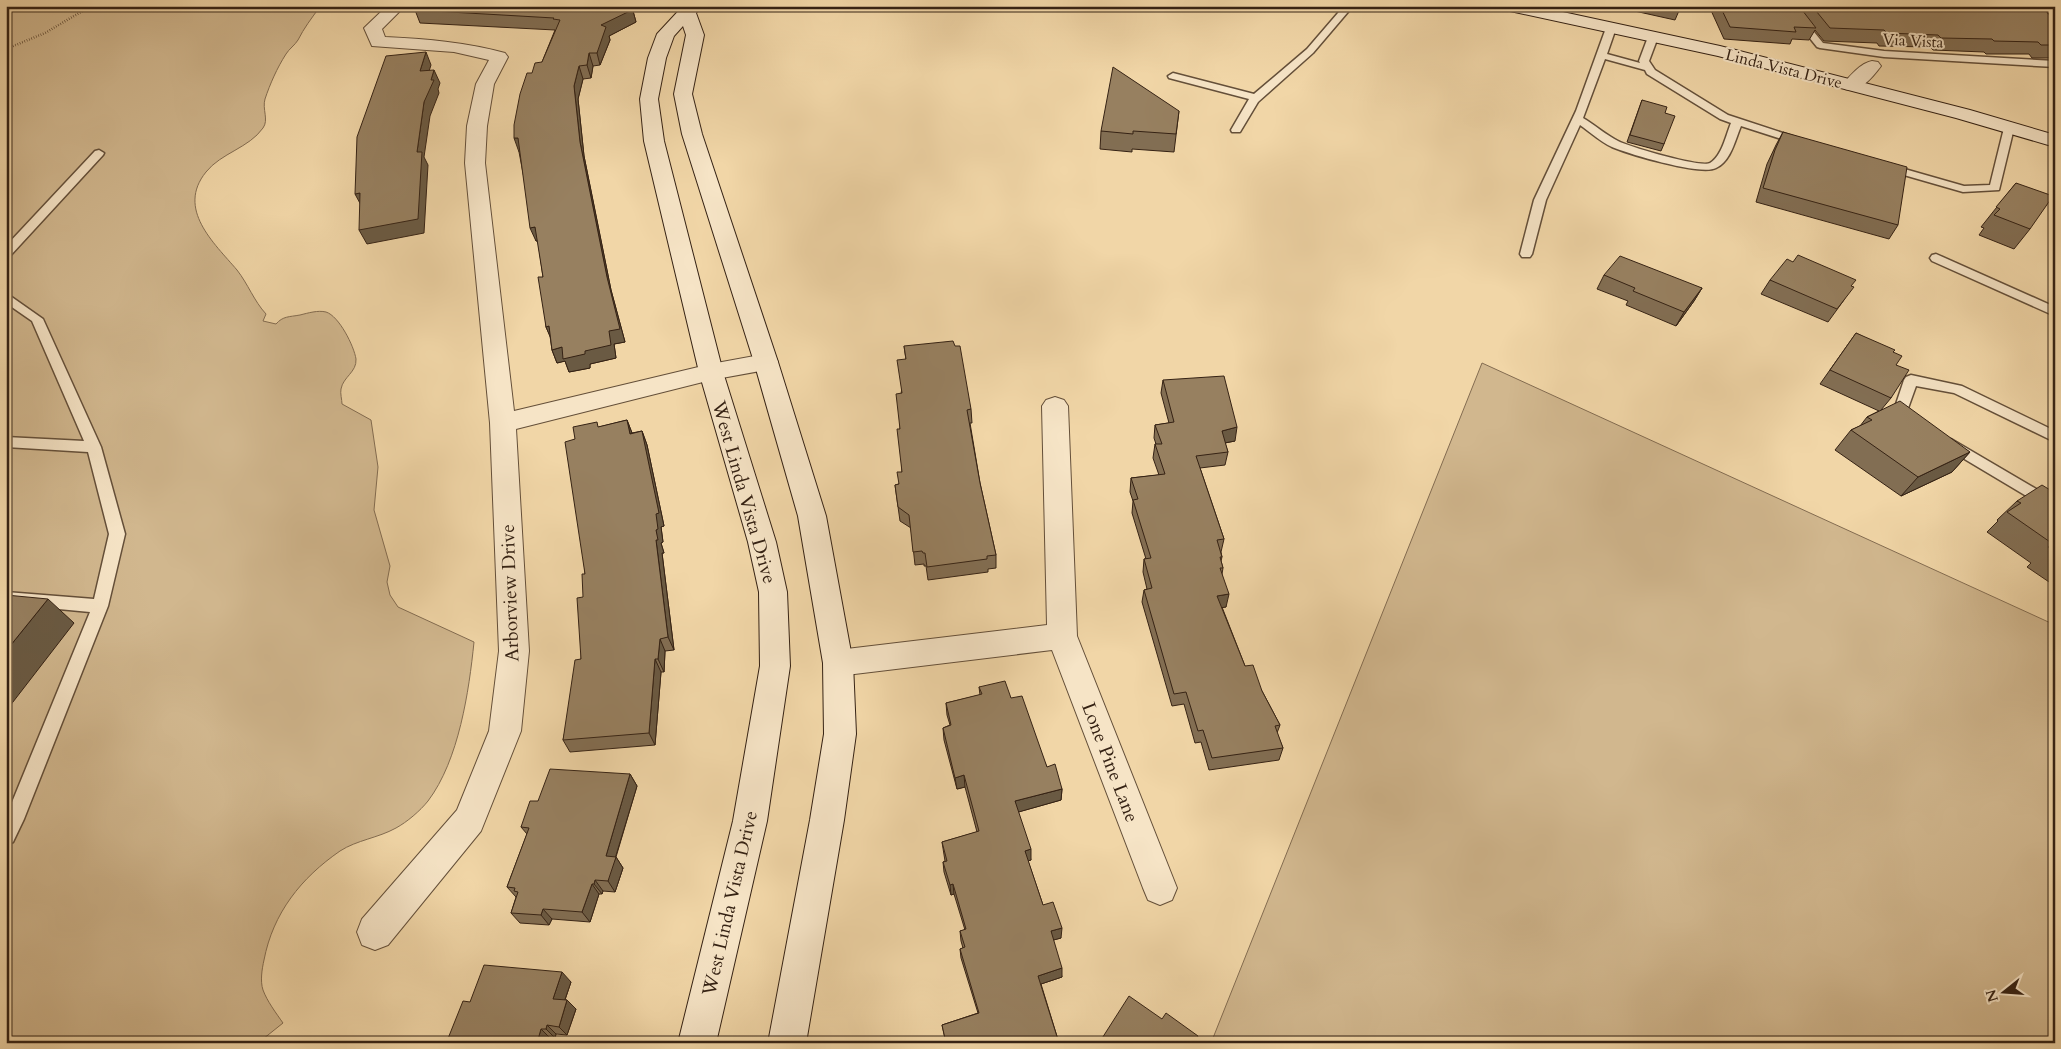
<svg xmlns="http://www.w3.org/2000/svg" width="2061" height="1049" viewBox="0 0 2061 1049" font-family="Cardo,serif">
  <rect width="100%" height="100%" fill="#f1d6a7"/>
  <filter id="stains"><feTurbulence type="fractalNoise" baseFrequency=".004" numOctaves="4"/><feColorMatrix values="0 0 0 0 .2 0 0 0 0 .09 0 0 0 0 .02 0 0 0 .5 -.17"/></filter>
  <radialGradient id="worn" r=".72"><stop offset=".6" stop-color="#630" stop-opacity="0"/><stop offset="1" stop-color="#630" stop-opacity=".3"/></radialGradient>
  <!-- green -->
  <path fill="#d1b78e" stroke="#836c51" d="M6 6H318L319 8C311 19 304 28 298 40 295 45 289 49 286 54 277 68 270 84 265 99 262 109 269 120 263 128 249 148 221 153 206 172 176 209 214 243 237 270 248 284 254 301 266 314L263 321 276 324C283 316 289 317 300 315 308 313 318 310 326 312 339 316 354 346 356 359 357 372 343 377 341 389 340 393 342 400 342 404L371 420 378 467 374 510 390 566 387 582 390 595 398 607 474 642C469 691 459 760 428 801 420 811 407 822 396 828 378 838 357 840 340 851 301 878 273 913 264 960 262 969 260 981 263 990 267 1001 276 1013 283 1023L258 1043H6Z
    M1482 363 2055 625V1043H1211Z"/>
  <g fill="none" stroke-linecap="round" stroke-linejoin="round">
    <!-- lane casing -->
    <g stroke="#644f39" stroke-width="3">
      <path id="lane" d="M1344 6H1353L1313 53 1258 102 1240 132H1232L1231 130 1249 99 1169 78 1168 76 1173 73 1254 94 1307 49Z
        M1784 6H1793L1823 43 1884 51 2055 61V67L1884 57 1820 48 1817 47Z
        M1611 25 1616 28 1607 54 1640 63 1639 61 1648 37 1653 34 1656 35 1658 37 1649 61 1655 70 1728 115 1804 140 1805 142 1800 145 1741 126C1735 140 1731 161 1716 168 1701 176 1629 154 1612 147 1601 142 1590 132 1580 125L1546 200 1532 254 1530 257H1522L1520 254 1534 200 1576 111 1606 28ZM1605 59 1645 70 1647 74 1720 119 1731 123C1726 135 1722 156 1710 163 1701 168 1630 147 1618 141 1606 135 1595 125 1583 118Z
        M2009 125 2014 128 1999 190 1963 192 1883 169 1881 167 1887 164 1964 186 1990 185 2004 128Z
        M99 150 104 153 103 155 10 256 6 257V246L95 151Z
        M1936 254 2055 307V316L1932 261 1930 258 1932 255Z
        M6 293 43 319 101 447 125 534 108 606 24 819 13 842 6 845V817L90 612 6 604V592L94 599 109 534 88 452 6 447V437L84 441 32 321 6 303Z
        M1911 375 1962 386 2055 431V442L1954 393 1916 386 1907 411 1915 418 1913 421H1903L1893 413 1904 380 1906 377Z
        M1951 439 2055 500V513L1946 448 1944 444 1946 440Z"/>
    </g>
    <!-- street casing -->
    <g stroke="#644f39" stroke-width="2">
      <path id="street" d="M387 6H405L382 29 385 37C426 39 466 42 505 53L508 57 494 84 487 126 485 163 514 411 711 364 766 354 775 356 778 362 775 368 766 370 711 380 516 429 529 651 521 731 481 831 388 945 375 950 362 945 357 932 362 919 457 810 489 731 499 651 490 423 465 163 467 126 476 84 489 60 454 52 372 46 364 28Z
        M1872 61 1878 62 1881 66C1873 77 1860 93 1845 89L1843 85C1849 76 1861 63 1872 61Z
        M1055 397 1064 400 1068 406 1077 636 1177 888 1172 900 1160 905 1148 900 1143 888 1052 650 838 676 827 672 823 663 827 654 838 650 1047 625 1042 406 1046 400Z"/>
    </g>
    <!-- secondary casing -->
    <g stroke="#352214" stroke-width="2">
      <path id="secondary" d="M683 6H701L696 13 704 35 692 94 702 134 778 362 826 516 853 663 856 734 844 820 806 1043H768L810 820 824 734 823 663 798 516 754 362 682 134 674 94 686 35 683 26 674 36 666 58 658 99 664 141 723 372 776 542 787 592 790 666 767 821 716 1043H678L733 821 760 666 759 592 748 542 699 372 644 141 640 99 648 58 657 34Z
        M1502 6H1535L1720 46 1970 110 2055 135V147L1956 118 1718 56 1510 11 1504 10Z"/>
    </g>
    <!-- path -->
    <path stroke="#352214" stroke-width="2.5" stroke-dasharray="0.5 2" stroke-linecap="butt" d="M6 49 45 33 91 6"/>
    <!-- lane -->
    <use href="#lane" fill="#f6e4c6" fill-rule="evenodd"/>
    <!-- street -->
    <use href="#street" fill="#f6e4c6" fill-rule="evenodd"/>
    <!-- secondary -->
    <use href="#secondary" fill="#f6e4c6" fill-rule="evenodd"/>
  </g>
  <!-- wall -->
  <path fill="#826e53" stroke="#352214" d="M418 6H641L633 11 636 22 609 36 610 40 600 65 593 66 591 78 583 79 578 99 584 156 611 290 625 342 614 344 616 358 590 364V368L569 372 565 361 557 363 552 350 550 336 546 327 543 277 538 241H536L519 152 542 62 555 30 420 23 415 10Z
    M1612 6H1681L1675 20Z
    M1709 6H2040L2055 20V58H2032L2029 54H1986L1984 52 1933 50 1930 47 1879 46 1877 43 1824 41 1815 30 1809 40 1792 39 1790 44 1724 39Z
    M2040 6H2055V14Z
    M1642 100 1665 113 1664 144 1661 151 1627 142Z
    M1179 111 1174 152 1132 149V152L1100 149 1101 131Z
    M1783 132 1898 225 1889 239 1756 202 1767 164 1776 145Z
    M2016 183 2030 229 2014 249 1979 235 1984 228 1981 227Z
    M1604 275 1702 288 1694 301 1676 326 1626 305 1628 301 1597 289Z
    M1770 280 1851 286 1844 300 1828 322 1761 294Z
    M1856 333 1893 352 1896 365 1891 398 1881 410 1970 452 1952 472 1901 496 1835 450 1851 430 1860 426 1867 417 1879 411 1820 384Z
    M904 346 971 409 972 423H970L980 483 996 555V568L988 569V572L928 580 926 566H924V564L915 565 911 528 900 521 895 485 899 484 902 472 900 429 901 394 906 360Z
    M1163 380 1235 441 1225 443 1228 452 1225 465 1200 468 1224 539 1221 552 1222 557 1221 561 1223 568 1222 574 1226 607H1222L1245 666 1262 691 1280 725 1277 733 1283 748 1279 760 1209 770 1201 742 1195 743 1184 704 1172 706 1142 602 1144 590 1147 589 1143 572 1144 559H1146L1132 513 1133 501 1130 492 1131 478 1159 475 1153 458 1155 444H1156L1154 438 1155 425 1169 423 1161 393Z
    M627 420 632 433 642 431 647 445 664 526 661 527 663 542 661 543 664 553H662L674 650 665 651 664 672H661L655 745 570 752 563 740 581 659 585 574 575 439 599 427Z
    M2055 493V586L2027 567 2031 563 1987 532 1998 521 1997 520 2017 501Z
    M979 687 1011 698 1047 767 1062 789 1061 800 1018 812 1031 860 1028 861 1043 905 1061 938 1053 940 1062 977 1041 984 1059 1043H946L942 1025 978 1013 961 958 960 949 963 948 961 941 960 931 965 930 954 894 951 895 944 872 943 862 945 861 942 842 977 832 965 787 957 789 944 740 943 728 950 725 947 715 946 703 980 695Z
    M630 774 637 786 616 857 623 868 615 892 603 891 602 894H599L590 922 552 919 549 925 520 923 511 913 516 897 507 887 527 834 521 827 538 801Z
    M571 982 565 1000H567L576 1009 567 1035 556 1034 555 1038H550L549 1043H449L447 1041 470 1002Z"/>
  <!-- shaded-wall -->
  <path fill="#6a5a43" stroke="#352214" d="M619 6H641L633 11 636 22 609 36 610 40 600 65 597 53 601 25Z
    M426 52 431 65 425 84 420 71Z
    M589 53 593 66 591 78 587 65Z
    M579 66 583 79 578 99 584 156 611 290 625 342 614 344 616 358 590 364V368L569 372 565 361 557 363 552 350 562 347 585 351 609 331 607 277 580 142 574 86Z
    M434 70 440 83 438 89 439 93 430 116 424 157 428 165 424 233 367 244 359 230 417 152 424 102Z
    M514 138H518L523 151 519 152Z
    M360 193 362 207 355 194Z
    M535 227 541 240 536 241 530 228Z
    M1702 288 1694 301 1676 326 1684 312Z
    M549 326 552 341 546 327Z
    M627 420 632 433 630 434Z
    M1237 427 1235 441 1219 444 1222 431Z
    M642 431 647 445 664 526 661 527 663 542 661 543 664 553H662L674 650 668 637 656 540V530Z
    M1970 452 1952 472 1901 496 1918 477Z
    M1229 594 1226 607 1214 609 1217 596Z
    M48 599 74 623 6 711V651Z
    M660 639 665 651 664 672 658 659Z
    M655 659 661 672 655 745 649 733Z
    M630 774 637 786 614 862 616 857 623 868 615 892 608 881 606 856Z
    M964 775 965 787 957 789 955 778Z
    M1062 789 1061 800 1015 813V801Z
    M1031 849V860L1025 862V851Z
    M595 880 603 891 602 894 594 884Z
    M592 884 599 894 590 922 582 912Z
    M953 884 954 894 951 895 950 885Z
    M543 909 552 919 549 925 541 915Z
    M1062 928 1061 938 1050 941 1051 931Z
    M1062 968V977L1038 985V976Z
    M562 972 571 982 562 1008 553 999Z
    M567 1000 576 1009 567 1035 559 1027Z
    M547 1025 556 1034 555 1038 546 1029Z
    M541 1029 550 1038 549 1043H537Z"/>
  <!-- building -->
  <path fill="#978060" stroke="#352214" d="M418 6H624L632 10 601 25 606 27 597 53H589L587 65 579 66 574 86 580 142 607 277 620 329 609 331 611 345 585 351V354L563 359 562 347 552 350 549 326 546 327 538 277H543L535 227 530 228 518 138H514V125L520 94 527 73H532L535 63 542 62 560 20 553 19 554 18 415 10Z
    M1671 6H1681V8Z
    M1720 6H1799L1816 28 1794 27 1796 32 1730 27Z
    M1812 6H2040L2055 20V45H2041L2038 42 1994 41 1992 39 1941 38 1938 35 1887 33 1884 30 1830 28Z
    M426 52 420 71 434 70 431 80H434L424 102 417 152H422L418 219 359 230 360 193 355 194 357 137 386 56Z
    M1113 67 1179 111 1176 134 1133 131V134L1101 131Z
    M1642 100 1667 107 1665 113 1675 116 1664 144 1630 135Z
    M1783 132 1907 167 1898 225 1763 188 1775 150Z
    M2016 183 2053 196 2030 229 1994 215 2000 209 1996 207Z
    M1798 255 1856 280 1851 286 1854 287 1837 309 1770 280 1787 259 1793 262Z
    M1620 256 1702 288 1684 312 1633 291 1635 288 1604 275Z
    M1856 333 1895 350 1893 352 1902 356 1896 365 1909 370 1891 398 1830 370Z
    M953 341 955 346H960L971 409 967 410 980 483 996 555 987 556V559L927 567 925 553H923L922 551 913 552 909 515 898 507 895 485 899 484 897 472H902L897 429H900L896 394 902 393 897 360 906 359 904 346Z
    M1224 376 1237 427 1222 431 1228 452 1196 456 1224 539 1217 540 1222 557H1220L1223 568H1220L1229 594 1217 596 1245 666 1253 665 1262 691 1280 725 1275 726 1283 748 1212 758 1203 730 1198 731 1186 692 1174 694 1144 590 1152 588 1144 559 1151 558 1133 500 1138 499 1131 478 1165 474 1155 444H1162L1155 425 1174 422 1163 380Z
    M1900 401 1970 452 1918 477 1851 430 1872 420 1867 417Z
    M627 420 630 434 642 431 659 513 656 514 658 529 656 530 658 540H656L668 637 660 639 658 659H655L649 733 563 740 575 660 581 659 577 598 583 597 582 574H585L565 442 575 439 573 427 597 422 598 427Z
    M2042 485 2055 493V552L2048 547 2053 544 2007 512 2021 503 2017 501Z
    M6 595 48 599 6 651Z
    M1005 681 1011 698 1022 696 1047 767 1055 764 1062 789 1015 801 1031 849 1025 851 1043 905 1053 902 1062 928 1051 931 1062 968 1038 976 1059 1043H946L942 1025 979 1013 960 949 965 947 960 931 966 929 953 884 950 885 943 862 947 861 942 842 979 831 964 775 955 778 943 728 951 725 946 703 982 694 979 687Z
    M550 769 630 774 606 856 616 857 608 881 595 880 594 884H592L582 912 543 909 541 915 511 913 518 892 514 891 515 888 507 887 529 828 521 827 530 801H538Z
    M484 965 562 972 553 999 567 1000 559 1027 547 1025 546 1029H541L537 1043H456L447 1041 463 1001 470 1002Z
    M1129 996 1162 1019 1166 1013 1198 1036 1194 1043H1099Z"/>
  <g text-anchor="middle" stroke-width="4" stroke-linejoin="round" paint-order="stroke">
    <!-- far-street labels -->
    <g font-size="16" fill="#352214" stroke="#f6e4c6">
      <text transform="translate(1913 40) rotate(3)" y="6">Via Vista</text>
      <text transform="translate(1784 68) rotate(14)" y="6">Linda Vista Drive</text>
    </g>
    <!-- street labels -->
    <g font-size="19" fill="#352214" stroke="#f6e4c6">
      <text transform="translate(745 492) rotate(74)" y="7">West Linda Vista Drive</text>
      <text transform="translate(509 593) rotate(-92)" y="7">Arborview Drive</text>
      <text transform="translate(1111 762) rotate(69)" y="7">Lone Pine Lane</text>
      <text transform="translate(729 903) rotate(-77)" y="7">West Linda Vista Drive</text>
    </g>
  </g>
  <!-- margin -->
  <rect width="2061" height="1049" fill="none" stroke="#f1d6a7" stroke-width="25"/>
  <rect x="8" y="8" width="2046" height="1034" fill="none" stroke="#352214" stroke-width="2.5"/>
  <rect x="12" y="12" width="2036" height="1024" fill="none" stroke="#352214"/>
  <!-- north arrow -->
  <g transform="translate(2004 992) rotate(253)" stroke="#f6e4c6" stroke-width="4" paint-order="stroke">
  <path d="M0-4L9 19L0 12L-9 19Z" fill="#352214"/>
  <text y="-8" font-size="14" font-weight="bold" text-anchor="middle" fill="#352214">N</text>
  </g>
  <rect width="100%" height="100%" filter="url(#stains)"/>
  <rect width="100%" height="100%" fill="url(#worn)"/>
</svg>
